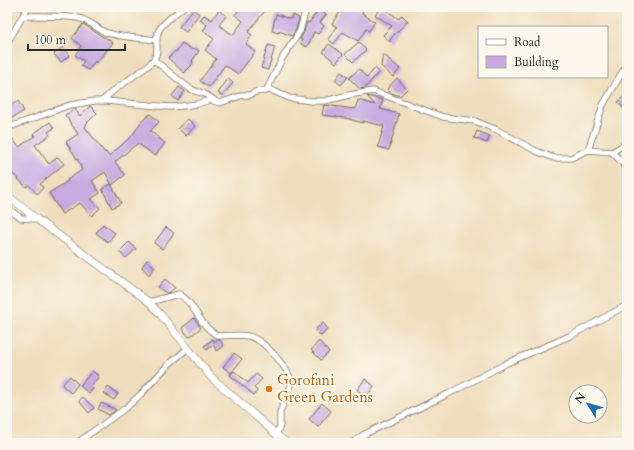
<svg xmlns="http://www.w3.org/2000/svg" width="634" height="450" viewBox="0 0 634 450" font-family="Cardo,serif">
  <rect width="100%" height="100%" fill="#fbf7ec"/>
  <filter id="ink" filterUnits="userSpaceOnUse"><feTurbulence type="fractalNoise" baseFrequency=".025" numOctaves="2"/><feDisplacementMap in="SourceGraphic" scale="8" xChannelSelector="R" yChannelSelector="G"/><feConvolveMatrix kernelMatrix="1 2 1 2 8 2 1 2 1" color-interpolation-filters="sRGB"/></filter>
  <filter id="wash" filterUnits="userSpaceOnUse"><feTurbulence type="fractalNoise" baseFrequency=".012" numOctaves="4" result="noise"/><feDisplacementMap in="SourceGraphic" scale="16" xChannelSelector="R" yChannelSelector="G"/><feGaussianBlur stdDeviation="0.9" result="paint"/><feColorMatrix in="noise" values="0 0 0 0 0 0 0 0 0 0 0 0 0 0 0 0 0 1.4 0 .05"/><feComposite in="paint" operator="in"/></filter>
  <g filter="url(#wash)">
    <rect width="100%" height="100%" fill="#efdebd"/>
    <g id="blocks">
      <!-- building -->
      <path fill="#c7aae1" d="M241 7H268L248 32 252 35 246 44 255 52 238 74 225 65 209 87 200 81 216 59 205 50 214 39 203 31 207 25 200 20 204 15 212 20 219 10 226 16 219 25 233 35 243 21 235 15Z
        M332 7H357L363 11 362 13 375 22 369 31 366 29 358 41 343 32 334 44 328 39 337 27 332 24 340 12Z
        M381 7 399 19 402 15 408 21 392 37 390 42 383 35 392 26 375 15Z
        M193 9 199 14 186 32 179 27Z
        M319 9 326 15 320 22 324 26 318 34 314 32 307 47 301 44 302 40 300 39 304 32 307 22 309 23Z
        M276 14 290 19 293 15 299 18 296 29 292 36 279 31V33L272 31Z
        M83 24 103 37H105L113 43 96 63 95 61 88 70 81 66 84 61 75 55 81 46 72 38Z
        M359 42 366 50 353 62 345 54Z
        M182 43 193 50 194 48 199 51 192 61 193 62 191 66 184 73 168 58 175 51 176 52Z
        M329 44 343 54 336 63 323 52Z
        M268 45 275 47 268 70 261 68Z
        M63 47 70 55 61 62 54 54Z
        M383 54 400 69 393 77 381 66Z
        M375 68 379 72 365 88 360 89 349 78 359 69 367 78Z
        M341 72 348 77 341 85 335 80Z
        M397 78 407 89 400 96 391 93 387 89Z
        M228 79 233 83 222 96 218 93Z
        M179 87 185 91 178 101 172 96Z
        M627 94V113L618 102Z
        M367 96 383 100 380 109 399 114 389 150 378 147 384 126 363 121V123L345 118 322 115 324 105 355 109 358 100 375 105Z
        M18 101 24 111 7 121V108Z
        M90 106 97 113 86 124V126L85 127 105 153 106 152 109 156 132 136 141 122 150 114 159 122 150 131 165 143 155 156 138 143 115 162 125 175 112 185 105 172 92 181 100 193 91 199 100 208 92 216 80 203 62 214 49 193 68 181 67 180 82 170 80 166 81 165 66 142 78 134 65 115 75 109 80 116Z
        M188 119 195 126 186 136 178 128Z
        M50 122 54 128 48 132 50 135 35 145 49 164 58 157 64 164 40 184 43 188 37 194 29 185 26 187 12 173 7 176V132L19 147 35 136 33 134Z
        M477 131 490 136 487 143 474 138Z
        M111 184 121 203 112 208 102 189Z
        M103 224 115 233 108 242 96 233Z
        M166 227 174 233 162 249 154 243Z
        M129 242 136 249 126 258 119 252Z
        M147 260 155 267 149 275 142 267Z
        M165 279 175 288 170 292 166 293 158 287Z
        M194 318 201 328 189 337 182 328Z
        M323 323 328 329 321 336 315 330Z
        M213 339 214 342 217 340H220L224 346 217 351 213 345 207 350 204 346Z
        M319 341 329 352 321 360 311 350Z
        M234 353 242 359 231 373 223 367Z
        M92 371 99 376 91 387 93 389 89 393 80 386Z
        M234 371 248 383 256 374 262 379 254 388 257 391 254 395 230 375Z
        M70 376 78 384 71 393 62 385Z
        M365 379 374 386 367 396 357 390Z
        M108 387 118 394 114 400 104 393Z
        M83 397 94 408 89 413 79 401Z
        M101 403 106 405 116 410 109 415 98 409Z
        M322 403 331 411 318 427 309 419Z"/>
    </g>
  </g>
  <g filter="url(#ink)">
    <use href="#blocks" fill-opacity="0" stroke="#706a5e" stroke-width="1"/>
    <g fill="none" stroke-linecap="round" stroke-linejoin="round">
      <!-- minor casing -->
      <g stroke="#706a5e" stroke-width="7">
        <path id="minor" d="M23 16C41 16 60 15 78 18 89 20 96 28 105 32 121 38 140 38 157 40
          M7 43 28 7
          M154 60 189 88 195 91 203 93 213 99
          M266 91 283 57 300 31 306 8
          M102 101 113 91 149 65C164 50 152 43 159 30 164 21 176 14 183 7
          M7 128 70 105 95 101H106L169 107 182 106 197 104 210 100 220 103 243 95H250L255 92 271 90 289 98 312 101H325L349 95 373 91 443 117 475 121 497 130 536 151 554 158H571L588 150 603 105 627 64
          M588 150 612 152 627 168
          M612 152 627 143
          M7 208 21 218 37 219
          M149 302 179 294C195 303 200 328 219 336 228 336 239 334 248 336 264 339 288 368 292 383L280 412V426L276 435
          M77 443 127 407 141 394 168 365 187 349
          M352 443 363 435 448 394 507 363 572 335 627 305"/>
      </g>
      <!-- tertiary casing -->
      <g stroke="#706a5e" stroke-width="8">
        <path id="tertiary" d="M7 195 38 220 149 302 161 315 211 377 286 443"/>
      </g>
      <!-- minor -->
      <use href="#minor" stroke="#fff" stroke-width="5.5"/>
      <!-- tertiary -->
      <use href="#tertiary" stroke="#fff" stroke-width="7"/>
    </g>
  </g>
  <!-- markers -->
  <circle fill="#e8710a" stroke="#fbf7ec" stroke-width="1.5" cx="269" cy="389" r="4"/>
  <g text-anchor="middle" stroke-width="4" stroke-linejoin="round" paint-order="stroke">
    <!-- food labels -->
    <g font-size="15" fill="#c56008" stroke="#fbf7ec" text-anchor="start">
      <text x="277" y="385">Gorofani<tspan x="277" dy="17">Green Gardens</tspan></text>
    </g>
  </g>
  <!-- margin -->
  <rect width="634" height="450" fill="none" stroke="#fbf7ec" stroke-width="24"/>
  <!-- legend -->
  <rect x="478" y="26" width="130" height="52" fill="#fbf7ec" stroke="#a8a59f"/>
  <rect x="486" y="39" width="20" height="6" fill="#ffffff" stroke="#a8a59f"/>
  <text x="514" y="46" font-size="12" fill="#2b2b2b">Road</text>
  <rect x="486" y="56" width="20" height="12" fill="#c7aae1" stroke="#a8a59f"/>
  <text x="514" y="66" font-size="12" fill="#2b2b2b">Building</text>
  <!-- north arrow -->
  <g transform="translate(588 404) rotate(307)"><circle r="19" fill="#fbf7ec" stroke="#a8a59f"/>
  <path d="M0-3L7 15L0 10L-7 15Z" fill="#1f6fb2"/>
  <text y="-6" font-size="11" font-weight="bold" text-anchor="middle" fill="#2b2b2b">N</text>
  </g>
  <!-- scale -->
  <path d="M28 44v6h97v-6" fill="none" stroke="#2b2b2b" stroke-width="2"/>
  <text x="34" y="44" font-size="12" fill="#2b2b2b" stroke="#fbf7ec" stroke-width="3" paint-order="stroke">100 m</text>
</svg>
